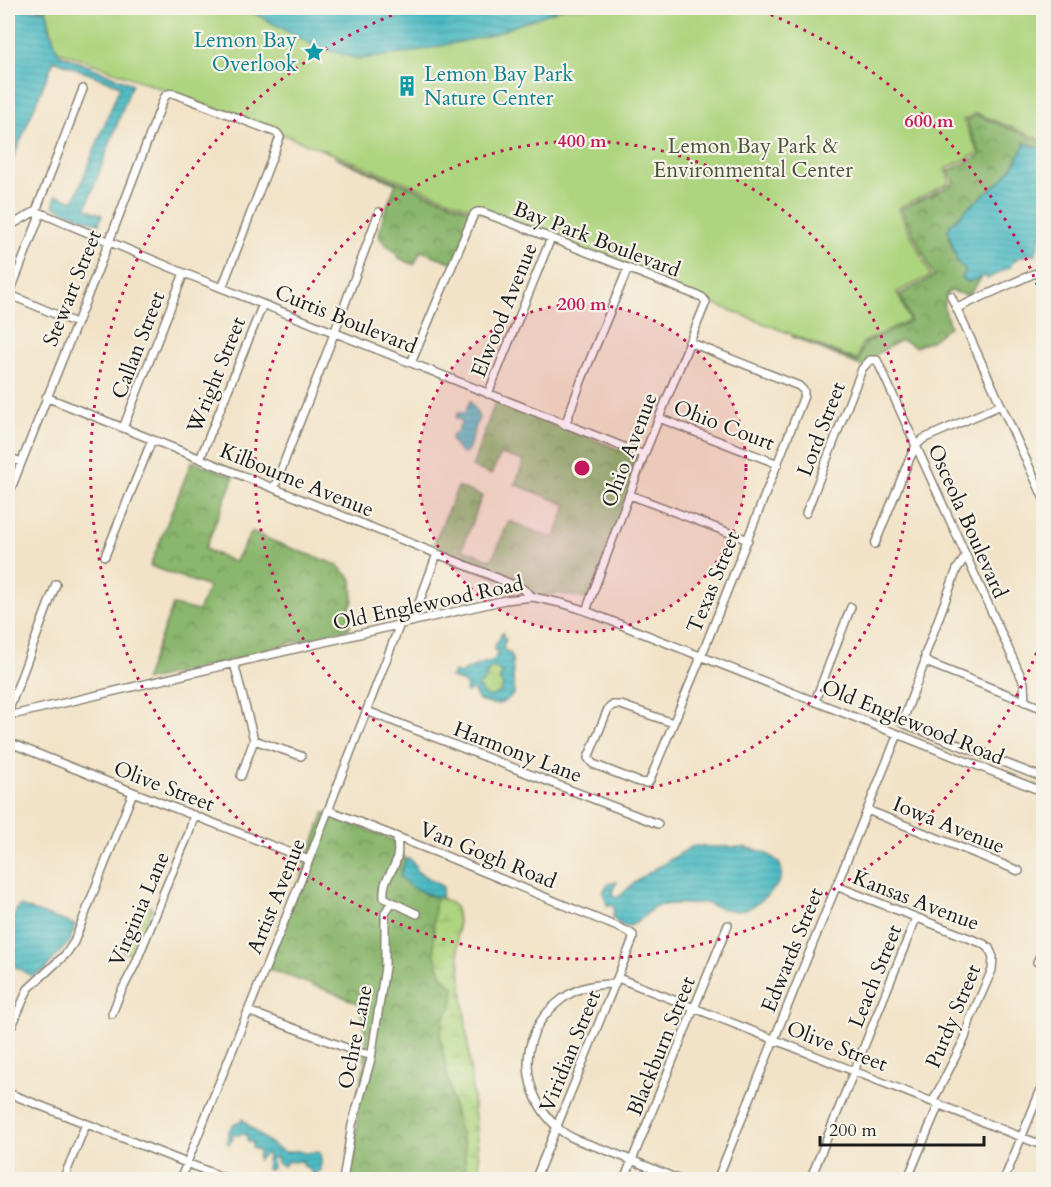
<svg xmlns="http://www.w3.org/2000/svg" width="1051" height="1187" viewBox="0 0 1051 1187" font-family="Cardo,serif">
  <defs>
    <pattern id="forest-crowns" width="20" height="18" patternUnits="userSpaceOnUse" patternTransform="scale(1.5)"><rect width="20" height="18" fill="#8ab66d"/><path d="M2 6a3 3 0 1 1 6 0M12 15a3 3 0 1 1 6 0" fill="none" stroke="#709359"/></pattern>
    <pattern id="wetland-marsh" width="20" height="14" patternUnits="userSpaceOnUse" patternTransform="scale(1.5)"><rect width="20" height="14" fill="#add47e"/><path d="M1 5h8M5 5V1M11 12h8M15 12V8" fill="none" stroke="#94b56c"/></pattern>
    <pattern id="water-rules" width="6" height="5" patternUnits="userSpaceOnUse" patternTransform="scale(1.5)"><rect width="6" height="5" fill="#4bbac3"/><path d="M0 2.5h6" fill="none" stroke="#419fa7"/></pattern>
  </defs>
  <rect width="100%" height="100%" fill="#f7f3e8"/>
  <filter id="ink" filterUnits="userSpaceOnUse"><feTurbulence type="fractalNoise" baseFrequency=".0167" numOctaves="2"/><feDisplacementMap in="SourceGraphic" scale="12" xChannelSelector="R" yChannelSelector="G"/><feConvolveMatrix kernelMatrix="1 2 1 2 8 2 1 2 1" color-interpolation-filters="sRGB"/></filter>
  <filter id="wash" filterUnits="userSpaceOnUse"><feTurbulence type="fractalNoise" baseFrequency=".008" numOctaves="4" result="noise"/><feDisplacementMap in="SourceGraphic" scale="24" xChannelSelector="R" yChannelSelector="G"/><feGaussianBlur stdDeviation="1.35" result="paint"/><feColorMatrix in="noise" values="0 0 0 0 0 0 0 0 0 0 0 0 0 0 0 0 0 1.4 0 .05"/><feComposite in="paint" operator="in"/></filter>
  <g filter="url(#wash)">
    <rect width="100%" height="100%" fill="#f2e3c8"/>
    <!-- forest -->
    <path fill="url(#forest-crowns)" stroke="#536944" stroke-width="1.5" d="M976 115 1043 142V149L1025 143 1017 160 1005 177 951 223 949 237 957 261 966 271 968 282 982 277 971 292 966 295 951 291 946 294 944 308 950 326 931 341 916 347 901 340 877 354 863 367 791 336 858 362 859 360 864 344 911 321 900 294 932 278 934 276 901 209 952 185 953 182 948 171 981 155 966 121Z
      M334 157 474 212 454 263 421 251 414 265 399 258C396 248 385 247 380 238 376 229 392 194 396 184Z
      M496 400 638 457 644 461 587 599 557 593 546 596 533 594 431 550 458 487 482 496 462 549 492 560 509 521 554 539 567 505 515 484 524 461 501 454 491 474 472 467Z
      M192 461 234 477 205 549 234 562 252 532 280 544 337 565 352 579 353 601 350 607 351 619 349 629 263 650 261 653 250 656 144 681 173 605 198 611 209 587 150 566Z
      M324 813 396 841 406 861 400 876 425 894 436 896 434 925 441 975 454 987 452 1006 444 1018 440 1036 456 1119 465 1146 466 1179H349L355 1150 359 1092 365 1062 366 1039 360 1004 329 991 268 969Z"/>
    <!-- wetland -->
    <path fill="url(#wetland-marsh)" stroke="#64784d" stroke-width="1.5" d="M494 667C501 670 503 673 499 680L503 685 501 692 491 698 483 694 481 689 476 688 479 684H482L488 671Z
      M436 896C460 905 457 908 458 932L457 935 481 1179H466L465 1146 456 1119 440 1036 444 1018 452 1006 454 987C450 983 443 978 441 973 430 950 434 921 436 896Z
      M143 900 152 909 134 954 122 952Z"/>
    <!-- green -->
    <path fill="#add47e" stroke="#64784d" stroke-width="1.5" d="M33 8H1043V140L976 113 963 120 979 153 945 169 950 183 898 208 931 276 897 292 909 320 862 343 857 360 249 121 56 50 46 8 37 9Z"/>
    <!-- water -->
    <path fill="url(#water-rules)" stroke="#346b70" stroke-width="1.5" fill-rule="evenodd" d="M8 8H28C33 12 38 10 45 9L48 16 50 30 59 54 132 84 86 208 102 215 99 224 53 206 56 195 74 201 120 86 54 60 8 171Z
      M246 8H563L488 36 402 54 358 59 314 46 254 13Z
      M1025 143 1043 149V230L1036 252 1035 254C1026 254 1013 258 1010 267L987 279 985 276 968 282 961 278 966 271 957 261 948 230 951 223 962 215V213L1005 177 1017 160Z
      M470 401 479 417 468 450 463 454 456 448 451 439 453 434 457 432 462 421 456 418 458 413H465Z
      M503 633V636L506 640 503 646 504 650 510 653 512 657 514 694C510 696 507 701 502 703 493 706 486 704 478 699L474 691 470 690 468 693 466 692 467 686 462 682 450 677 455 672 459 674C470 666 482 664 494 660L498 653 494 649C495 642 501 640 501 634ZM494 667 502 672V675L499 680 503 685 501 692 491 697 483 694 481 689 477 688 479 684H482L488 671Z
      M696 846C722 849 754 841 776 860 784 867 783 877 777 885 771 893 754 908 744 910 730 913 717 906 703 903 699 902 694 904 689 904 677 903 665 904 653 907 645 916 639 923 627 927L618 923 613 918 614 907 612 905H607L603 892 608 884 617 882 613 890 612 895 617 898 640 878 691 847Z
      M405 859H410L416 866V871L443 887 441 898C427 893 408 890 400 876L405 861Z
      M20 906 75 925 71 940 50 963 44 971 31 976 14 966 10 949 9 929 18 907Z
      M242 1119C251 1127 276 1152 288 1152 290 1152 291 1151 293 1151 298 1150 302 1153 307 1153 310 1153 314 1151 317 1152 318 1152 320 1153 321 1154V1170L316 1173 319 1179H308L313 1173 303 1165V1161L292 1162 288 1161 284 1166 277 1163 276 1157 271 1159 273 1166 270 1170H268L266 1168 268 1155 265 1154 258 1160 259 1151 252 1148 253 1142H248L246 1134 237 1135 234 1134 232 1136 233 1139 229 1144 227 1143 229 1131 235 1123 241 1122Z"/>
  </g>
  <g filter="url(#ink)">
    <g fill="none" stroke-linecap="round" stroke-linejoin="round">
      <!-- minor casing -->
      <g stroke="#878072" stroke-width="10">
        <path id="minor" d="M8 227 36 211 184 273 644 455
          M8 294 76 323
          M9 295 39 218 36 211 83 89
          M951 296 1044 499
          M957 308 1033 274 1044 273
          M411 363 474 214 477 212H482L551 238 696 295 702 297 706 302 644 455 586 611
          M488 394 551 238
          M46 397 485 573 523 589 533 597
          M659 418 778 464
          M565 425 582 379 628 268
          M123 428 184 273
          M8 457 21 462
          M200 459 263 304
          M274 488 329 347 379 212
          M630 495 748 540
          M8 496 109 242 164 98C168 92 172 93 178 95L277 133 280 137 222 288
          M806 513 862 369 870 360H877L1024 683 1025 702
          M875 544 909 460 916 446 923 439 1001 405
          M105 556 152 440
          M966 556 957 569 925 655V661L902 723 1044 778
          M412 622 437 554
          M925 661 931 664 1044 709
          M234 663 254 740 301 756
          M815 701 851 607
          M367 711 658 824
          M8 712 56 584
          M8 716 505 600 533 597 565 604 586 611 1044 792
          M673 723 621 705H613L608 709 588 758 593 764 639 782 647 783 649 782 701 657 804 396V391L799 386 689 342
          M8 742 133 792 309 860
          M241 776 254 740
          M328 810 443 855 627 931 633 935V939L535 1180
          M867 810 1019 871
          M397 837C398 847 399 857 394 866 387 880 383 882 384 898L417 914
          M836 886 984 944 989 948 993 957 992 970 970 1020 965 1038 933 1101
          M1037 962 1044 947
          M618 978 1044 1146
          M615 984C604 984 593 985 583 988 573 991 564 997 556 1004 516 1038 521 1095 558 1128 569 1139 589 1144 603 1149 629 1159 654 1169 680 1180
          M248 1011 357 1052 371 1055
          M112 1014 119 996 135 965 162 899 163 894 189 833 194 815
          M12 1026 28 989 66 954 74 942 133 792
          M8 1093 230 1180
          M63 1180 86 1124
          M180 1180 309 860 400 624
          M343 1180 352 1125 371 1059 385 967V913L392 902
          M624 1180 728 925
          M717 1180 898 734
          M810 1180 916 918
          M907 1180 939 1104
          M1004 1180 1044 1082"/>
      </g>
      <!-- minor -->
      <use href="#minor" stroke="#fff" stroke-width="7"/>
    </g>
  </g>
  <!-- distance rings -->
  <circle cx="582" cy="468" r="164" fill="#c2185b" fill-opacity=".12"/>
  <g fill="none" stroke="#c2185b" stroke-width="3" stroke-dasharray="3 6">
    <circle cx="582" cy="468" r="164"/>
    <circle cx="582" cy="468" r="327"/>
    <path d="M1043 636A491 491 0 1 1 410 8M754 8A491 491 0 0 1 1043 300"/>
  </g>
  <!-- icons -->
  <defs>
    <g id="sight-bare" transform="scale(1.62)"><path d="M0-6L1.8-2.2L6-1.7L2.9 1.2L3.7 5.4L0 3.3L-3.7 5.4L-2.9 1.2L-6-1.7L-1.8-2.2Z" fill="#0f9aa8" stroke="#f7f3e8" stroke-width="2.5" paint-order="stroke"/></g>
    <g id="building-bare" transform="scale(1.62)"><path d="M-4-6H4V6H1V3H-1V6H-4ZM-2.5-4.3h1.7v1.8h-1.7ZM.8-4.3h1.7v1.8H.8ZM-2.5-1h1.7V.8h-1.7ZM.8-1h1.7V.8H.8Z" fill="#0f9aa8" stroke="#f7f3e8" stroke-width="2.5" paint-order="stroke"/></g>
  </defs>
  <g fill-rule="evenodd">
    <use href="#sight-bare" x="314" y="52"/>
    <use href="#building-bare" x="407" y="86"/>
  </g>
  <g text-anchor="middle" stroke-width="4.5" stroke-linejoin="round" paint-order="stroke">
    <!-- culture labels -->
    <g font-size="21" fill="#0d838f" stroke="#f7f3e8" text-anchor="end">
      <text x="297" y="47">Lemon Bay<tspan x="297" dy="24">Overlook</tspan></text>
      <text x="424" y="81" text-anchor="start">Lemon Bay Park<tspan x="424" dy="24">Nature Center</tspan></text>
    </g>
    <!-- park labels -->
    <g font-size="21" fill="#485339" stroke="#f7f3e8">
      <text x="753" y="153">Lemon Bay Park &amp;<tspan x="753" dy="24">Environmental Center</tspan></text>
    </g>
    <!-- street labels -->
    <g font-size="21" fill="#1c1c1c" stroke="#f7f3e8">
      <text transform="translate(597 239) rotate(21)" y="7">Bay Park Boulevard</text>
      <text transform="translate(72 288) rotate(-68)" y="7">Stewart Street</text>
      <text transform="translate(504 310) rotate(-68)" y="7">Elwood Avenue</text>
      <text transform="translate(346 319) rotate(22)" y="7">Curtis Boulevard</text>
      <text transform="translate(138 345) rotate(-69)" y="7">Callan Street</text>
      <text transform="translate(216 375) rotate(-68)" y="7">Wright Street</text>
      <text transform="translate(724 425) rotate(21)" y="7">Ohio Court</text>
      <text transform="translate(821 429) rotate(-69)" y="7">Lord Street</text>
      <text transform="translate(629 450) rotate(-69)" y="7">Ohio Avenue</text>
      <text transform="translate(297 480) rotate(22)" y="7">Kilbourne Avenue</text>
      <text transform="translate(968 521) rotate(66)" y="7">Osceola Boulevard</text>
      <text transform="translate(713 582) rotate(-68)" y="7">Texas Street</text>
      <text transform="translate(428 603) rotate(-12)" y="7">Old Englewood Road</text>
      <text transform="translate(913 722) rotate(22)" y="7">Old Englewood Road</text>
      <text transform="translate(518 752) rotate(21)" y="7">Harmony Lane</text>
      <text transform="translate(164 786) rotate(21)" y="7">Olive Street</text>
      <text transform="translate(949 825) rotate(22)" y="7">Iowa Avenue</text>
      <text transform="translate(488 855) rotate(22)" y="7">Van Gogh Road</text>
      <text transform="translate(276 896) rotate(-68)" y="7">Artist Avenue</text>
      <text transform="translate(916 900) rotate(21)" y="7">Kansas Avenue</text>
      <text transform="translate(139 909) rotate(-67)" y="7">Virginia Lane</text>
      <text transform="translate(792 950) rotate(-68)" y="7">Edwards Street</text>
      <text transform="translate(875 976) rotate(-68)" y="7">Leach Street</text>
      <text transform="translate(953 1016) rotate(-67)" y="7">Purdy Street</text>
      <text transform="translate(355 1037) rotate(-79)" y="7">Ochre Lane</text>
      <text transform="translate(661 1046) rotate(-68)" y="7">Blackburn Street</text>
      <text transform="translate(837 1046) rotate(21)" y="7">Olive Street</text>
      <text transform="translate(570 1051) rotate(-68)" y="7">Viridian Street</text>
    </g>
  </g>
  <circle cx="582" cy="468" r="9" fill="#c2185b" stroke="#f7f3e8" stroke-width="3"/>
  <g font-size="18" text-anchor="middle" font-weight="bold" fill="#c2185b" stroke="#f7f3e8" stroke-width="4.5" stroke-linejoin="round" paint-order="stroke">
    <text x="929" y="127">600 m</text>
    <text x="582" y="147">400 m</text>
    <text x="582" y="310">200 m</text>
  </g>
  <!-- margin -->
  <rect width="1051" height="1187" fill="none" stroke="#f7f3e8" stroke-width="30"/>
  <!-- scale -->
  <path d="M820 1136v9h164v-9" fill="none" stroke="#1c1c1c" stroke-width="3"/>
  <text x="829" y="1136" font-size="18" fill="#1c1c1c" stroke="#f7f3e8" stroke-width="4.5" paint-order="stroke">200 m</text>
</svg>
